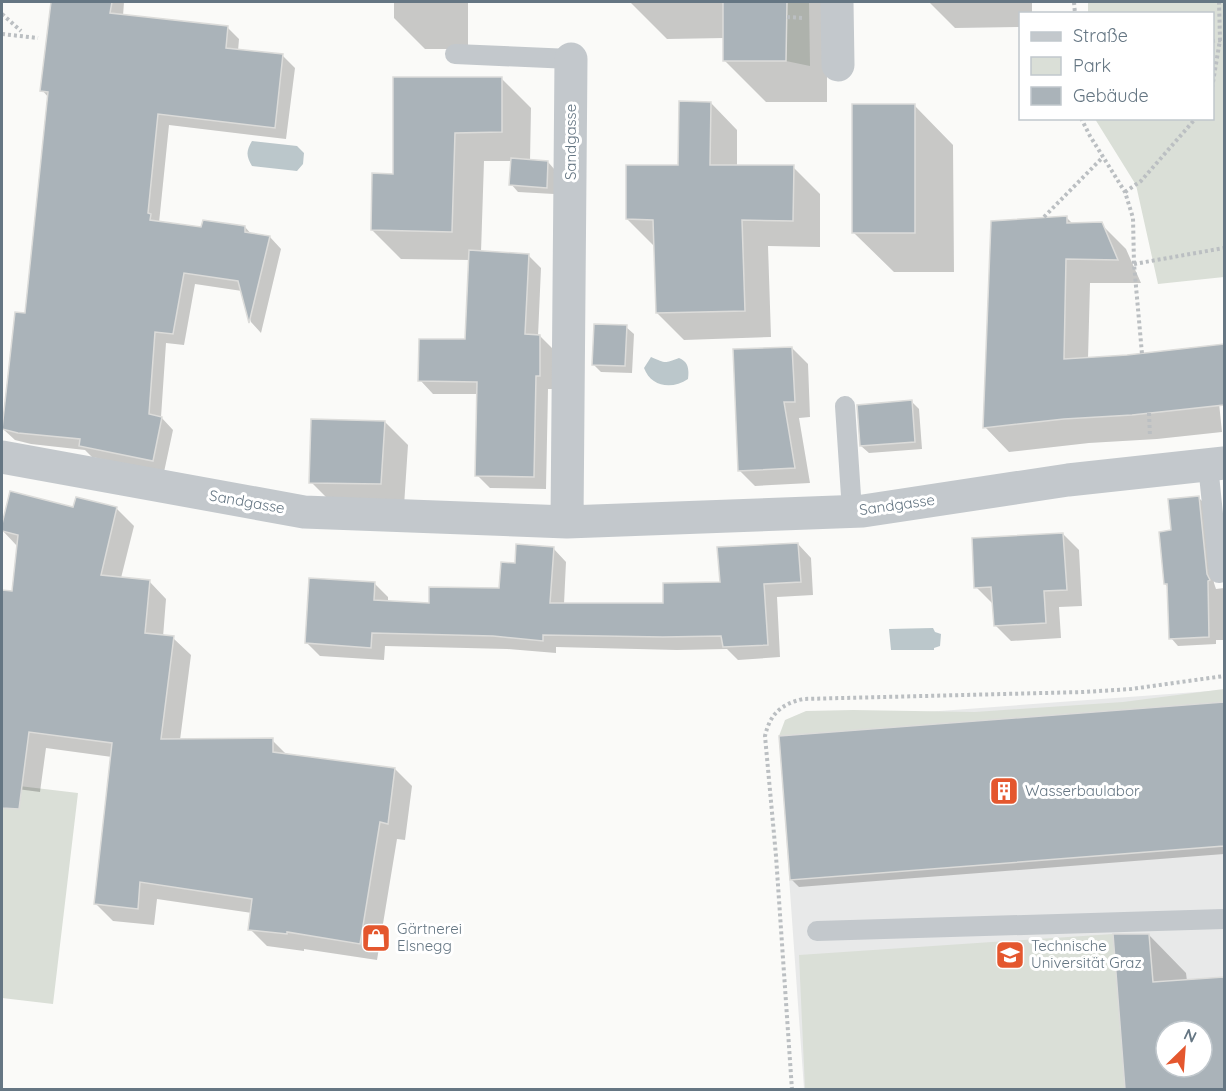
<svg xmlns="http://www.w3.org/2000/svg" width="1226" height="1091" viewBox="0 0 1226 1091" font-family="Quicksand,sans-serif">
  <rect width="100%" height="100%" fill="#fafaf8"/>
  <!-- built -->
  <path fill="#e8e9e9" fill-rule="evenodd" d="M1224 690V1089H804L779 736 804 721ZM1166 1031H1202V1067H1166Z"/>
  <!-- green -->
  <path fill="#dadfd7" d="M787 2H809L810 66 786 61Z
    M1088 2H1224V277L1158 284 1136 185 1095 119 1212 118V14L1088 13Z
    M1224 689V702L779 736 785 720 806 711 853 710 975 712 1123 702Z
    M2 784 78 793 53 1004 2 998Z
    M1113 934 1125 1089H805L799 955Z"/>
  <!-- water -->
  <path fill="#bbc7cb" d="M252 141 297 146 304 153 303 164 297 171 252 166C246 156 246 151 252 141Z
    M651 357C666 363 663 364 679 358 689 362 689 370 688 379 672 390 651 387 644 368Z
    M933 628 935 632 941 634 940 646 934 648V650H891L889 629Z"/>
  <!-- shadow -->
  <path fill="#0003" fill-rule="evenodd" d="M52 2H124L123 16 227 27 239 39 238 51 283 56 295 68 286 139 169 125 159 223 203 229 245 227 252 235 270 237 281 249 261 333 251 322 242 291 195 284 184 345 166 343 161 417 173 430 164 472 92 457 85 450 31 444 15 440 3 429 27 315 49 98 42 90Z
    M394 2H468V49H425L394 18Z
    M630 2H827V102H766L725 61V38L667 39Z
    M929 2H1032V14H1020V27L955 28Z
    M501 78 531 108 530 161 548 162 555 170 554 194 518 192 511 184 512 161H484L481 252 528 255 541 268 538 336H540L553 349V389H548L546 489 490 488 477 475 478 394H433L420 380 466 341 470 260 401 259 372 230Z
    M711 103 737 130V167H793L820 194V247L768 246 771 337 684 340 657 313 654 246 627 219 679 166Z
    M914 105 953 145 954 272H894L854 233Z
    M1066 217 1073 224H1101L1126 249 1141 283H1090L1088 359 1216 374 1222 432 1157 439 1089 443 1009 452 985 427Z
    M626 327 634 334 632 373 601 372 594 365Z
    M792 348 808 364 810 417 799 418 810 483 755 486 740 471Z
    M911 401 919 409 922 449 869 453 861 446Z
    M385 422 408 445 404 506 334 505 311 482Z
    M11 493 74 509H117L134 526 121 578 149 581 166 599 163 637 173 638 191 655 180 740H272L288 756 395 769 412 786 405 840 397 839 377 960 304 949V951L267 946 250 929 252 913 157 899 154 925 113 921 96 904 112 757 46 748 40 792 2 787V592L13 593 18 547 2 530Z
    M1199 498 1206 505 1214 583 1216 589 1224 588V640H1216V644L1178 646 1171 638 1169 588 1165 584 1173 532Z
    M1063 534 1079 550 1082 606 1059 607 1061 638 1011 641 995 625 994 603H992L976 587Z
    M798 544 811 558 813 595 777 597 780 657 738 660 727 649 677 650 556 647V653L507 649 385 646 384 660 320 656 307 643 375 584 388 597V602L430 604 501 589 516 565 553 548 566 562 564 604H664L722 583Z
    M1224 703V854L799 887 791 879 780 738Z
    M1149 935 1186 973 1187 981 1224 978V1090H1127L1114 936ZM1166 1031H1202V1067H1166Z"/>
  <!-- building -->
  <path fill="#aab3b9" stroke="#dcdcda" stroke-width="1.5" fill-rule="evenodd" d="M51 2H112L110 13 228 26 226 48 283 54 275 128 158 114 148 213 151 214 150 220 201 227 203 220 245 226V232L270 236 249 323 238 281 184 273 173 334 155 332 149 414 162 417 153 461 79 446 80 439 18 433 2 429 15 312 25 313 48 92 40 91Z
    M723 2H787L786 61H723Z
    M393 77H502V132L455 133 452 232 371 230 372 173 393 174Z
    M679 101 711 102 710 165H794L793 221 742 220 745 311 656 313 653 220 626 219V165H678Z
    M852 104H915V233H852Z
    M511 158 548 161 547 188 509 185Z
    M1067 216V223L1102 222 1118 260 1066 259 1064 359 1127 355 1224 344V405L1132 415 1064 419 983 428 991 221Z
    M469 250 529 254 525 334 540 335V376H536L534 477 475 476 477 382 418 381 419 339H465Z
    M594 324 627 325 625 366 592 365Z
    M792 347 795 402H784L795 468 738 471 733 349Z
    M912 400 915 442 860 446 857 405Z
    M311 419 385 421 381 484 309 483Z
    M10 491 73 507 76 497 117 507 101 575 150 580 145 633 174 636 161 739 273 738V752L395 768 388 824 380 822 360 944 287 932V934L248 930 252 899 140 882 138 909 94 904 112 743 29 732 19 809 2 808V590L12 591 18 535 2 531V524Z
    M1199 496 1207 574 1210 580 1208 581 1209 637 1169 639 1167 584H1164L1159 532 1171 530 1168 499Z
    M1063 533 1067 590 1044 591 1046 623 994 626 991 587 974 588 972 538Z
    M798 543 801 582 764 584 768 645 723 647 721 636 663 637 543 635V641L493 636 372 633 371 648 305 643 309 578 375 582 374 600 429 603V587L499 588 501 562 515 563 516 544 554 547 550 603H663V583L720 582 717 547Z
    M1224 702V846L790 880 779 736Z
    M1113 934H1149L1153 982 1224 977V1089H1125ZM1166 1031H1202V1067H1166Z"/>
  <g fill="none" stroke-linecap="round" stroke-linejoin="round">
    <!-- path -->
    <path stroke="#bbbfc2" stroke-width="4" stroke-dasharray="3 3" stroke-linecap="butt" d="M1074 2 1075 14
      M2 14 21 31
      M787 17 804 18
      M2 34 38 38
      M1212 41 1224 40
      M1212 88 1220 40 1219 2
      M1081 118 1090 136 1125 192 1133 218 1134 264 1142 354
      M1125 192 1141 181 1196 118
      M1044 217 1103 157
      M1134 264 1224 248
      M1149 413 1150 437
      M792 1090 776 856 765 736C770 714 781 704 803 699L1084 692 1131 689 1224 676"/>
    <!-- service -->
    <path stroke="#c3c8cc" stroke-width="20" d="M455 54 571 59
      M845 406 852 511
      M1208 465 1219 573
      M817 931 1224 919"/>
    <!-- minor -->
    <path stroke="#c3c8cc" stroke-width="33" d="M837 2 838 65
      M2 457 304 512 567 522 863 511 1068 480 1224 463
      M567 522 571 59"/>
  </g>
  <!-- icons -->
  <defs>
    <g id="building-square" transform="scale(1.5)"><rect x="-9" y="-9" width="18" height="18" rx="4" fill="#e4572e" stroke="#fff"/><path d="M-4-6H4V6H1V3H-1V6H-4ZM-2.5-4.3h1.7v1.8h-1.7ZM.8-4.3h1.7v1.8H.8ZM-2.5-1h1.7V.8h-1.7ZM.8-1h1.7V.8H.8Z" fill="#fff"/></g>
    <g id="shop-square" transform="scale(1.5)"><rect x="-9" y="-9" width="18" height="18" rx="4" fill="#e4572e" stroke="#fff"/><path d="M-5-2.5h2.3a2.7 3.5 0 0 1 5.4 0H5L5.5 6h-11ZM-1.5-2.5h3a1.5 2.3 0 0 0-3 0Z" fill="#fff"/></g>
    <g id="university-square" transform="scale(1.5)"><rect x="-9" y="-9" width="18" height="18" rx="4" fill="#e4572e" stroke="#fff"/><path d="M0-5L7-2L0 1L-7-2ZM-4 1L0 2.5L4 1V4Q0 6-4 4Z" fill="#fff"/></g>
  </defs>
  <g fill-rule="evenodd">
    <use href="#building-square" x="1004" y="791"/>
    <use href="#shop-square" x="376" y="938"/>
    <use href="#university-square" x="1010" y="955"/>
  </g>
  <g text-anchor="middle" stroke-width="6" stroke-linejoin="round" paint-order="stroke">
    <!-- street labels -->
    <g font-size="15" fill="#657683" stroke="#fff">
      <text transform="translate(571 142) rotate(-90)" y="5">Sandgasse</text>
      <text transform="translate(247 502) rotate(10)" y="5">Sandgasse</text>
      <text transform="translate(897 505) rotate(-8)" y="5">Sandgasse</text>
    </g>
    <!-- poi labels -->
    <g font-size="15" fill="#657683" stroke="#fff" text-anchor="start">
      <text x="1025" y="796">Wasserbaulabor</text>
      <text x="397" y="934">Gärtnerei<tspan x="397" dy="17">Elsnegg</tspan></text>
      <text x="1031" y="951">Technische<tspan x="1031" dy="17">Universität Graz</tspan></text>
    </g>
  </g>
  <!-- border -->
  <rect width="1226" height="1091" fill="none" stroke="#657683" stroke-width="6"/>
  <!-- legend -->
  <rect x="1019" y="12" width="195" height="108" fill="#ffffff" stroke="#c1c8cd" stroke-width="1.5"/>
  <rect x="1031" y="32" width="30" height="9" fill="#c3c8cc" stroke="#c1c8cd" stroke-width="1.5"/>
  <text x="1073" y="42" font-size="18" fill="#657683">Straße</text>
  <rect x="1031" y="57" width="30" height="18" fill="#dadfd7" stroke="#c1c8cd" stroke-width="1.5"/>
  <text x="1073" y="72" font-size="18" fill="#657683">Park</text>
  <rect x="1031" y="87" width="30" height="18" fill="#aab3b9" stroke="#c1c8cd" stroke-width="1.5"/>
  <text x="1073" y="102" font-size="18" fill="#657683">Gebäude</text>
  <!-- north arrow -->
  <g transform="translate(1184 1049) rotate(25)"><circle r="28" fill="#ffffff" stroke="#c1c8cd" stroke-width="1.5"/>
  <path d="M0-4.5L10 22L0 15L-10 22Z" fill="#e4572e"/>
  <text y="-9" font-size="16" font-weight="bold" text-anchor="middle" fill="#657683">N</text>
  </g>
</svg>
